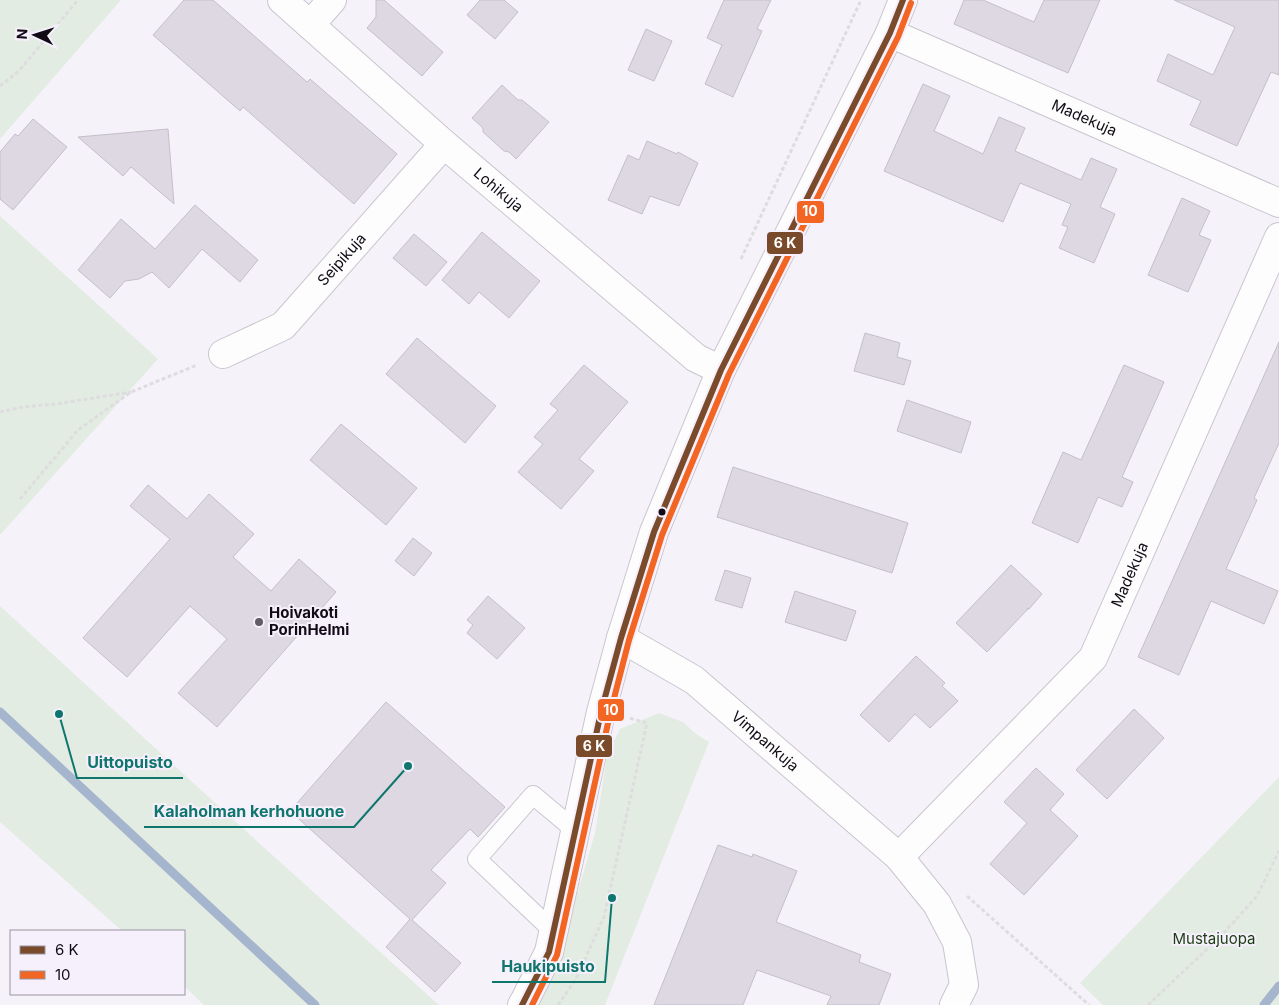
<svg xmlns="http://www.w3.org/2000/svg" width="1279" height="1005" viewBox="0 0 1279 1005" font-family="Inter,sans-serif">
  <rect width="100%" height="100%" fill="#f6f2f9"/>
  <!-- green -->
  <path fill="#e3ece2" d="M0 0H121L0 139Z
    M0 216 158 359 0 535Z
    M0 606 248 833 439 1005H204L184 986V931H122L0 822Z
    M659 713 683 722 696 734 709 742 605 1005H534L557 963 595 833 607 755 620 729Z
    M1279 777V1005H1103L1080 983Z"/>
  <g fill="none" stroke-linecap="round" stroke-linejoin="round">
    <!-- stream -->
    <path stroke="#a6b5ce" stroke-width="9" d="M0 712 315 1005
      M1264 1005 1279 986"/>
  </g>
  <!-- building -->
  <path fill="#ded8e2" stroke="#c4bfc8" d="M184 0H213L307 82 310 79 397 154 354 204 243 107 240 111 153 35Z
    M376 0H384L443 52 422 76 367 28 376 17Z
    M480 0H504L518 12 495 39 467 15Z
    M724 0H771L757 29 762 31 733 97 705 84 722 45 707 38Z
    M964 0H983L1034 22 1044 0H1100L1068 73 954 24Z
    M1174 0H1279V75L1271 72 1237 146 1190 125 1201 101 1157 81 1168 54 1213 75 1235 27Z
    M646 29 672 41 654 81 628 70Z
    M923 84 950 96 934 131 983 154 999 117 1025 128 1015 151 1081 180 1091 158 1117 169 1100 207 1115 214 1094 263 1059 248 1068 227 1062 225 1071 204 1020 183 1003 222 884 171Z
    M502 85 518 100H522L549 122 516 159 509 152 504 151 483 132V128L472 118Z
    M33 119 67 147 13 210 0 199V152L15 134 18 136Z
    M168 129 174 204 131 167 123 176 78 137Z
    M647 141 677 154 678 152 698 163 679 206 650 196 642 214 608 200 628 155 639 160Z
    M1182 198 1210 211 1199 235 1211 240 1188 292 1148 275Z
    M195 205 258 260 240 282 202 249 169 288 152 272 139 279 125 281 110 298 78 270 121 219 155 249Z
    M482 232 540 281 509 318 479 292 469 304 442 280Z
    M414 234 447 262 426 286 393 258Z
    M865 333 900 343 897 357 911 361 904 385 854 371Z
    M417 338 496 406 465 443 386 374Z
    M1279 342V443L1254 498 1257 500 1226 569 1278 591 1264 624 1211 601 1179 675 1138 657Z
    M584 365 628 402 579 459 594 471 561 509 518 472 543 444 534 437 558 410 550 404Z
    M1124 365 1164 382 1122 477 1133 482 1122 507 1098 497 1078 543 1032 523 1063 452 1081 460Z
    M907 400 971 422 961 453 897 431Z
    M341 424 417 488 386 525 310 460Z
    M733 467 908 523 892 573 717 517Z
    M148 485 187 519 209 494 254 534 233 557 271 591 299 559 336 592 217 727 178 693 227 639 190 606 127 677 83 638 170 539 130 506Z
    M413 538 432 553 414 576 395 561Z
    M1011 565 1042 594 1029 609 1027 608 1028 609 987 652 956 623Z
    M725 570 751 578 742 608 715 600Z
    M795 591 856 611 846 641 785 622Z
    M488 596 525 628 497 659 467 633 473 625 467 620Z
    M916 656 945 683 942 686 958 701 930 728 915 714 889 742 860 715Z
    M386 702 505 807 478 837 470 829 431 870 446 883 412 920 461 963 435 992 386 947 410 919 290 811Z
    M1134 709 1164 738 1107 799 1076 770Z
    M1036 768 1064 794 1050 810 1078 836 1024 895 990 864 1027 823 1004 802Z
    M718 845 752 857 753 854 797 871 776 922 861 955 859 962 891 974 879 1005H827L831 996 757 970 743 1005H654Z"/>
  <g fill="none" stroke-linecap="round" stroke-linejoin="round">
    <!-- service casing -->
    <g stroke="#cac5ce" stroke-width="20">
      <path id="service" d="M553 931 477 859 533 795 576 831"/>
    </g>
    <!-- minor casing -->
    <g stroke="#cac5ce" stroke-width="30">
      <g id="minor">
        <path id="s1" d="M282 0 444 144 696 358 721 370"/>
        <path d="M310 25 332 0"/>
        <path id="s2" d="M890 33 1279 203"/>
        <path id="s3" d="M223 354 283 326 444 144"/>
        <path id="s4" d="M621 638 694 680 899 857 937 904 957 942 964 985 954 1005"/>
        <path id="s5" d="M899 857 1093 658 1279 237"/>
      </g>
    </g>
    <!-- tertiary casing -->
    <g stroke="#cac5ce" stroke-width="30">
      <path id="tertiary" d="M522 1005 525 1000 549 952 601 712 621 638 654 532 721 370 890 33 903 0"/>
    </g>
    <!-- path -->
    <path stroke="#dddddf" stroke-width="3" stroke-dasharray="4 2.5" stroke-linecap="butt" d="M0 86 19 71 78 0
      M741 259 861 0
      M0 412 23 407 56 404 131 392
      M20 499 78 430 131 392 197 365
      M967 896 1089 1005
      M558 1005 576 979 604 917 647 723 629 718
      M1148 1005 1222 935 1257 896 1279 851"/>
    <!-- service -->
    <use href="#service" stroke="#fefdfe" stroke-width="18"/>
    <!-- minor -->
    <use href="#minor" stroke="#fefdfe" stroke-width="28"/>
    <!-- tertiary -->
    <use href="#tertiary" stroke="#fefdfe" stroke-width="28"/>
    <!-- bus-1 casing -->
    <g stroke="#f6effc" stroke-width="10">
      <path id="bus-1" d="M522 1005 549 952 601 712 621 638 654 532 721 370 890 33 903 0"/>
    </g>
    <!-- bus-2 casing -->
    <g stroke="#f6effc" stroke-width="10">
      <path id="bus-2" d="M532 1005 557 955 610 714 629 640 662 535 729 374 898 37 911 3"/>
    </g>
    <!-- bus-1 -->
    <use href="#bus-1" stroke="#7a4b2a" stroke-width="6"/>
    <!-- bus-2 -->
    <use href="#bus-2" stroke="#f26522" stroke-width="6"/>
  </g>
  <!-- markers -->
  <circle fill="#110b15" stroke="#f6effc" stroke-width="2" cx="662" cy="512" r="4.5"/>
  <circle fill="#615c65" stroke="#f6effc" stroke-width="2" cx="259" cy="622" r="5"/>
  <g text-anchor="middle" stroke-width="4" stroke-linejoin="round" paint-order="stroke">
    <!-- street labels -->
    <g font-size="15" fill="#110b15" stroke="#f6effc">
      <text dy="5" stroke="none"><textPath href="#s2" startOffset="212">Madekuja</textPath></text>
      <text dy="5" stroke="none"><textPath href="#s1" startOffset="288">Lohikuja</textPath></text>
      <text dy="5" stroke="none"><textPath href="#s3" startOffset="155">Seipikuja</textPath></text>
      <text dy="5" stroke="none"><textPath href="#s5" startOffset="369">Madekuja</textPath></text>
      <text dy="5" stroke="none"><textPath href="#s4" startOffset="178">Vimpankuja</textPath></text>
    </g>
    <!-- poi labels -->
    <g font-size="15" font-weight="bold" fill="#110b15" stroke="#f6effc" text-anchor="start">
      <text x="269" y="618">Hoivakoti<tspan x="269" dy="17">PorinHelmi</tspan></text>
    </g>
    <!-- park labels -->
    <g font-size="15" fill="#1a3d0f" stroke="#f6effc">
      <text x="1214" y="944">Mustajuopa</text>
    </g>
  </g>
  <!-- callouts -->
  <path fill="none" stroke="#0f766e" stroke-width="2" d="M59 714L77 778H183M408 766L354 827H144M612 898L605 982H492"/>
  <g fill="#0f766e" stroke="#f6effc" stroke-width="2">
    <circle cx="59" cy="714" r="5"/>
    <circle cx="408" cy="766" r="5"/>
    <circle cx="612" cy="898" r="5"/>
  </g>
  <g font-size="16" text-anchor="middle" font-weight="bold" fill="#0f766e" stroke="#f6effc" stroke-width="4" stroke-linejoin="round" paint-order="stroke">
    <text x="130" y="768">Uittopuisto</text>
    <text x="249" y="817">Kalaholman kerhohuone</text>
    <text x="548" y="972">Haukipuisto</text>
  </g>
  <g stroke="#f6effc" stroke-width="2">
    <rect x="796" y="200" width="29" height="24" rx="5" fill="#f26522"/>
    <rect x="766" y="231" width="38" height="24" rx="5" fill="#7a4b2a"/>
    <rect x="597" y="698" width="28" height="24" rx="5" fill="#f26522"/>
    <rect x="575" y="734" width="38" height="24" rx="5" fill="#7a4b2a"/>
  </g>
  <g font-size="14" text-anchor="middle" font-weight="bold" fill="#fff">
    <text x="810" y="216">10</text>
    <text x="785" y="248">6 K</text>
    <text x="611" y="715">10</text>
    <text x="594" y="751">6 K</text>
  </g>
  <!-- legend -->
  <rect x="10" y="930" width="175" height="65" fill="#f6effc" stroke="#9a94a0"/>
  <rect x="20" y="946" width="25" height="8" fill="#7a4b2a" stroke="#9a94a0"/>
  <text x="55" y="955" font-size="15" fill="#110b15">6 K</text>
  <rect x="20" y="971" width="25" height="8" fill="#f26522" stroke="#9a94a0"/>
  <text x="55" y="980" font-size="15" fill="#110b15">10</text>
  <!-- north arrow -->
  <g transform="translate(35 35) rotate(274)" stroke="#f6effc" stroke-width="4" paint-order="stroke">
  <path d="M0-4L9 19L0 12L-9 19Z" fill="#110b15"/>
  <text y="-8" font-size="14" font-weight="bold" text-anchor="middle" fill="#110b15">N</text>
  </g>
</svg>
